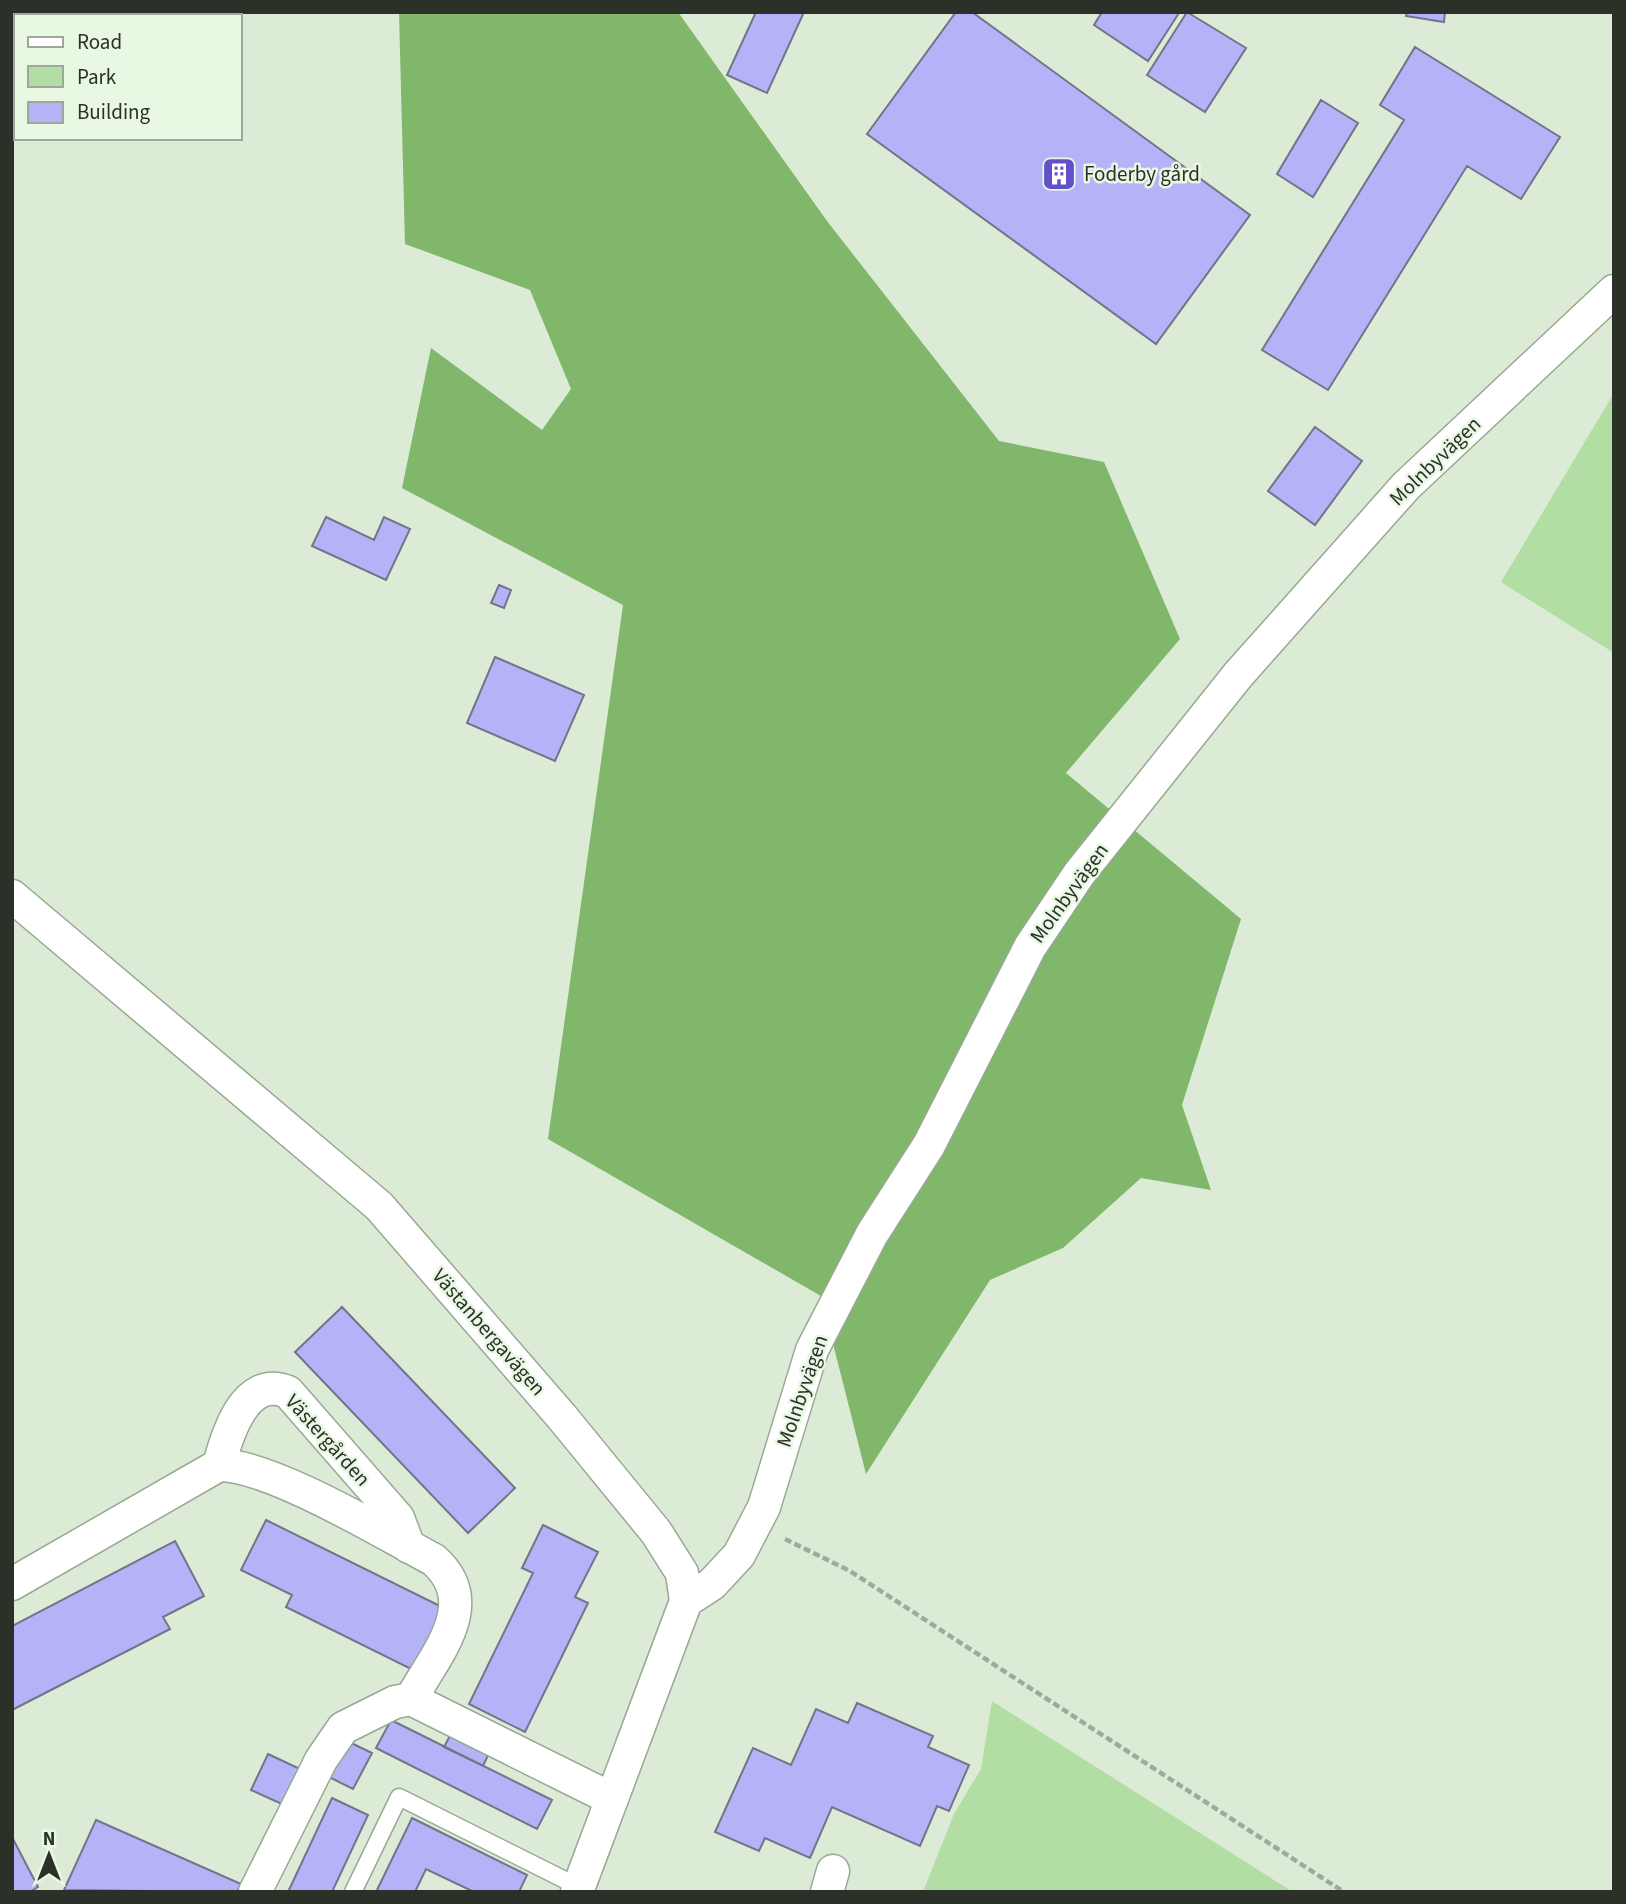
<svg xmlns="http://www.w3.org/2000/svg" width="1626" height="1904" viewBox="0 0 1626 1904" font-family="'Source Sans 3',sans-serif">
  <rect width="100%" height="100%" fill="#dbebd6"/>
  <!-- green -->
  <path fill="#b2dea3" d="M1614 393V653L1501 582Z
    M992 1701 1293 1892H923L954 1814 981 1769Z"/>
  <!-- forest -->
  <path fill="#80b76b" d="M399 12H678L827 221 999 441 1104 462 1180 639 1066 773 1241 919 1182 1105 1211 1190 1141 1178 1063 1248 990 1280 866 1474 821 1296 548 1139 623 605 402 488 431 348 542 430 571 389 530 290 405 244Z"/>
  <!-- building -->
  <path fill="#b4b3f7" stroke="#737489" stroke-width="2" d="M756 12H804L767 93 727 75Z
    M956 12H972L1250 215 1156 344 867 134Z
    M1102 12H1178L1179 13 1148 61 1094 25Z
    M1187 12 1246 48 1205 112 1147 75Z
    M1407 12H1445L1444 22 1406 16Z
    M1415 47 1560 137 1521 199 1467 166 1328 390 1262 350 1404 120 1380 105Z
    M1321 100 1358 123 1313 197 1277 174Z
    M1315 427 1362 461 1315 525 1268 491Z
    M326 517 374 540 384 517 410 529 386 580 312 546Z
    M499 585 511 590 504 608 491 603Z
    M495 657 584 695 555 761 467 723Z
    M342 1307 515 1488 468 1533 295 1352Z
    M266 1520 446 1609 415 1671 286 1607 292 1595 241 1570Z
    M543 1525 598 1552 575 1597 588 1603 525 1732 469 1704 533 1573 522 1568Z
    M175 1541 204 1596 163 1617 170 1629 12 1710V1626Z
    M857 1703 933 1736 928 1747 969 1765 949 1811 937 1806 920 1846 832 1807 810 1858 765 1838 759 1851 715 1832 753 1748 791 1765 816 1709 848 1723Z
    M391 1720 552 1800 537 1829 376 1748Z
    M454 1728 492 1747 483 1766 444 1747Z
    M345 1740 372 1753 353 1789 327 1776Z
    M268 1754 300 1769 284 1805 251 1790Z
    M332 1798 368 1815 332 1892H288Z
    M412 1818 527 1875 519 1892H474L426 1869 415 1892H376Z
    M96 1820 241 1884 237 1892 64 1890Z
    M12 1837 38 1887 30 1892H12Z"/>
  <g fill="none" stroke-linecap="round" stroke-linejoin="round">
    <!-- lane casing -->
    <g stroke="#99a894" stroke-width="19">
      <path id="lane" d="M353 1892 399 1797 579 1887"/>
    </g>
    <!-- street casing -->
    <g stroke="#99a894" stroke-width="35">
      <path id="street" d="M12 896 379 1206 562 1417 656 1532 682 1573 686 1601 577 1892
        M219 1465C271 1465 385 1534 434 1560 483 1604 435 1655 411 1699
        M12 1584 219 1465C227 1435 245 1374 288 1392L398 1518 409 1547
        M686 1601 712 1584 739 1555 764 1507 812 1350 872 1234 929 1145 1030 947 1079 874 1238 675 1406 486 1614 291
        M255 1892 321 1760 343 1728 395 1702 411 1699 612 1799
        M827 1892 833 1871"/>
    </g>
    <!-- path -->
    <path stroke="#9eab9a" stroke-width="4.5" stroke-dasharray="7 3.5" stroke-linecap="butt" d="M785 1539 850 1571 1344 1892"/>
    <!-- lane -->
    <use href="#lane" stroke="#fff" stroke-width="16"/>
    <!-- street -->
    <use href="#street" stroke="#fff" stroke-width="32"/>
  </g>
  <!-- icons -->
  <defs>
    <g id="building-square" transform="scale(1.75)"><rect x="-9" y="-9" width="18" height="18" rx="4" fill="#6150c9" stroke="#e8f8e3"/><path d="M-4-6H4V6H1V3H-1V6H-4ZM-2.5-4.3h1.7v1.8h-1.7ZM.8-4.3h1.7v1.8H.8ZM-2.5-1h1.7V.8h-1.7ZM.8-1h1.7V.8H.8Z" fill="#fff"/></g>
  </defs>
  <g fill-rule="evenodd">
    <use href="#building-square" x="1059" y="174"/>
  </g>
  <g text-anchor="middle" stroke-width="5" stroke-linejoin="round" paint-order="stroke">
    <!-- poi labels -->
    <g font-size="21" fill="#2b3129" stroke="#e8f8e3" text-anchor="start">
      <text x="1084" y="181">Foderby gård</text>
    </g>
    <!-- street labels -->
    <g font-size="21" fill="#2b3129" stroke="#e8f8e3">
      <text transform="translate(1435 461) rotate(-44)" y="7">Molnbyvägen</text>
      <text transform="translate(1069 893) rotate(-54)" y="7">Molnbyvägen</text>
      <text transform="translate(489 1332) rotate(49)" y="7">Västanbergavägen</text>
      <text transform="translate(802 1391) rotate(-71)" y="7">Molnbyvägen</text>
      <text transform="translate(328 1440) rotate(48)" y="7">Västergården</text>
    </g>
  </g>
  <!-- border -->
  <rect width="1626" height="1904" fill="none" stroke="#2b3129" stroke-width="28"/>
  <!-- legend -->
  <rect x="14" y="14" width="228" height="126" fill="#e8f8e3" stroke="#9ca899" stroke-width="2"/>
  <rect x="28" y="37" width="35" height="10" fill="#ffffff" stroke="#9ca899" stroke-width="2"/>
  <text x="77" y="49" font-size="21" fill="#2b3129">Road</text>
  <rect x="28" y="66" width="35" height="21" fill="#b2dea3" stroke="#9ca899" stroke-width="2"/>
  <text x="77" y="84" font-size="21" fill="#2b3129">Park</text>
  <rect x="28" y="102" width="35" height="21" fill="#b4b3f7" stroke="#9ca899" stroke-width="2"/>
  <text x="77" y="119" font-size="21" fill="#2b3129">Building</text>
  <!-- north arrow -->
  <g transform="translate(49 1855)" stroke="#e8f8e3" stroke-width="5" paint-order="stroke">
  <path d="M0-5L12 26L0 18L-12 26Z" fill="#2b3129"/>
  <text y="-10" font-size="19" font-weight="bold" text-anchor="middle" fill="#2b3129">N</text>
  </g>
</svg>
